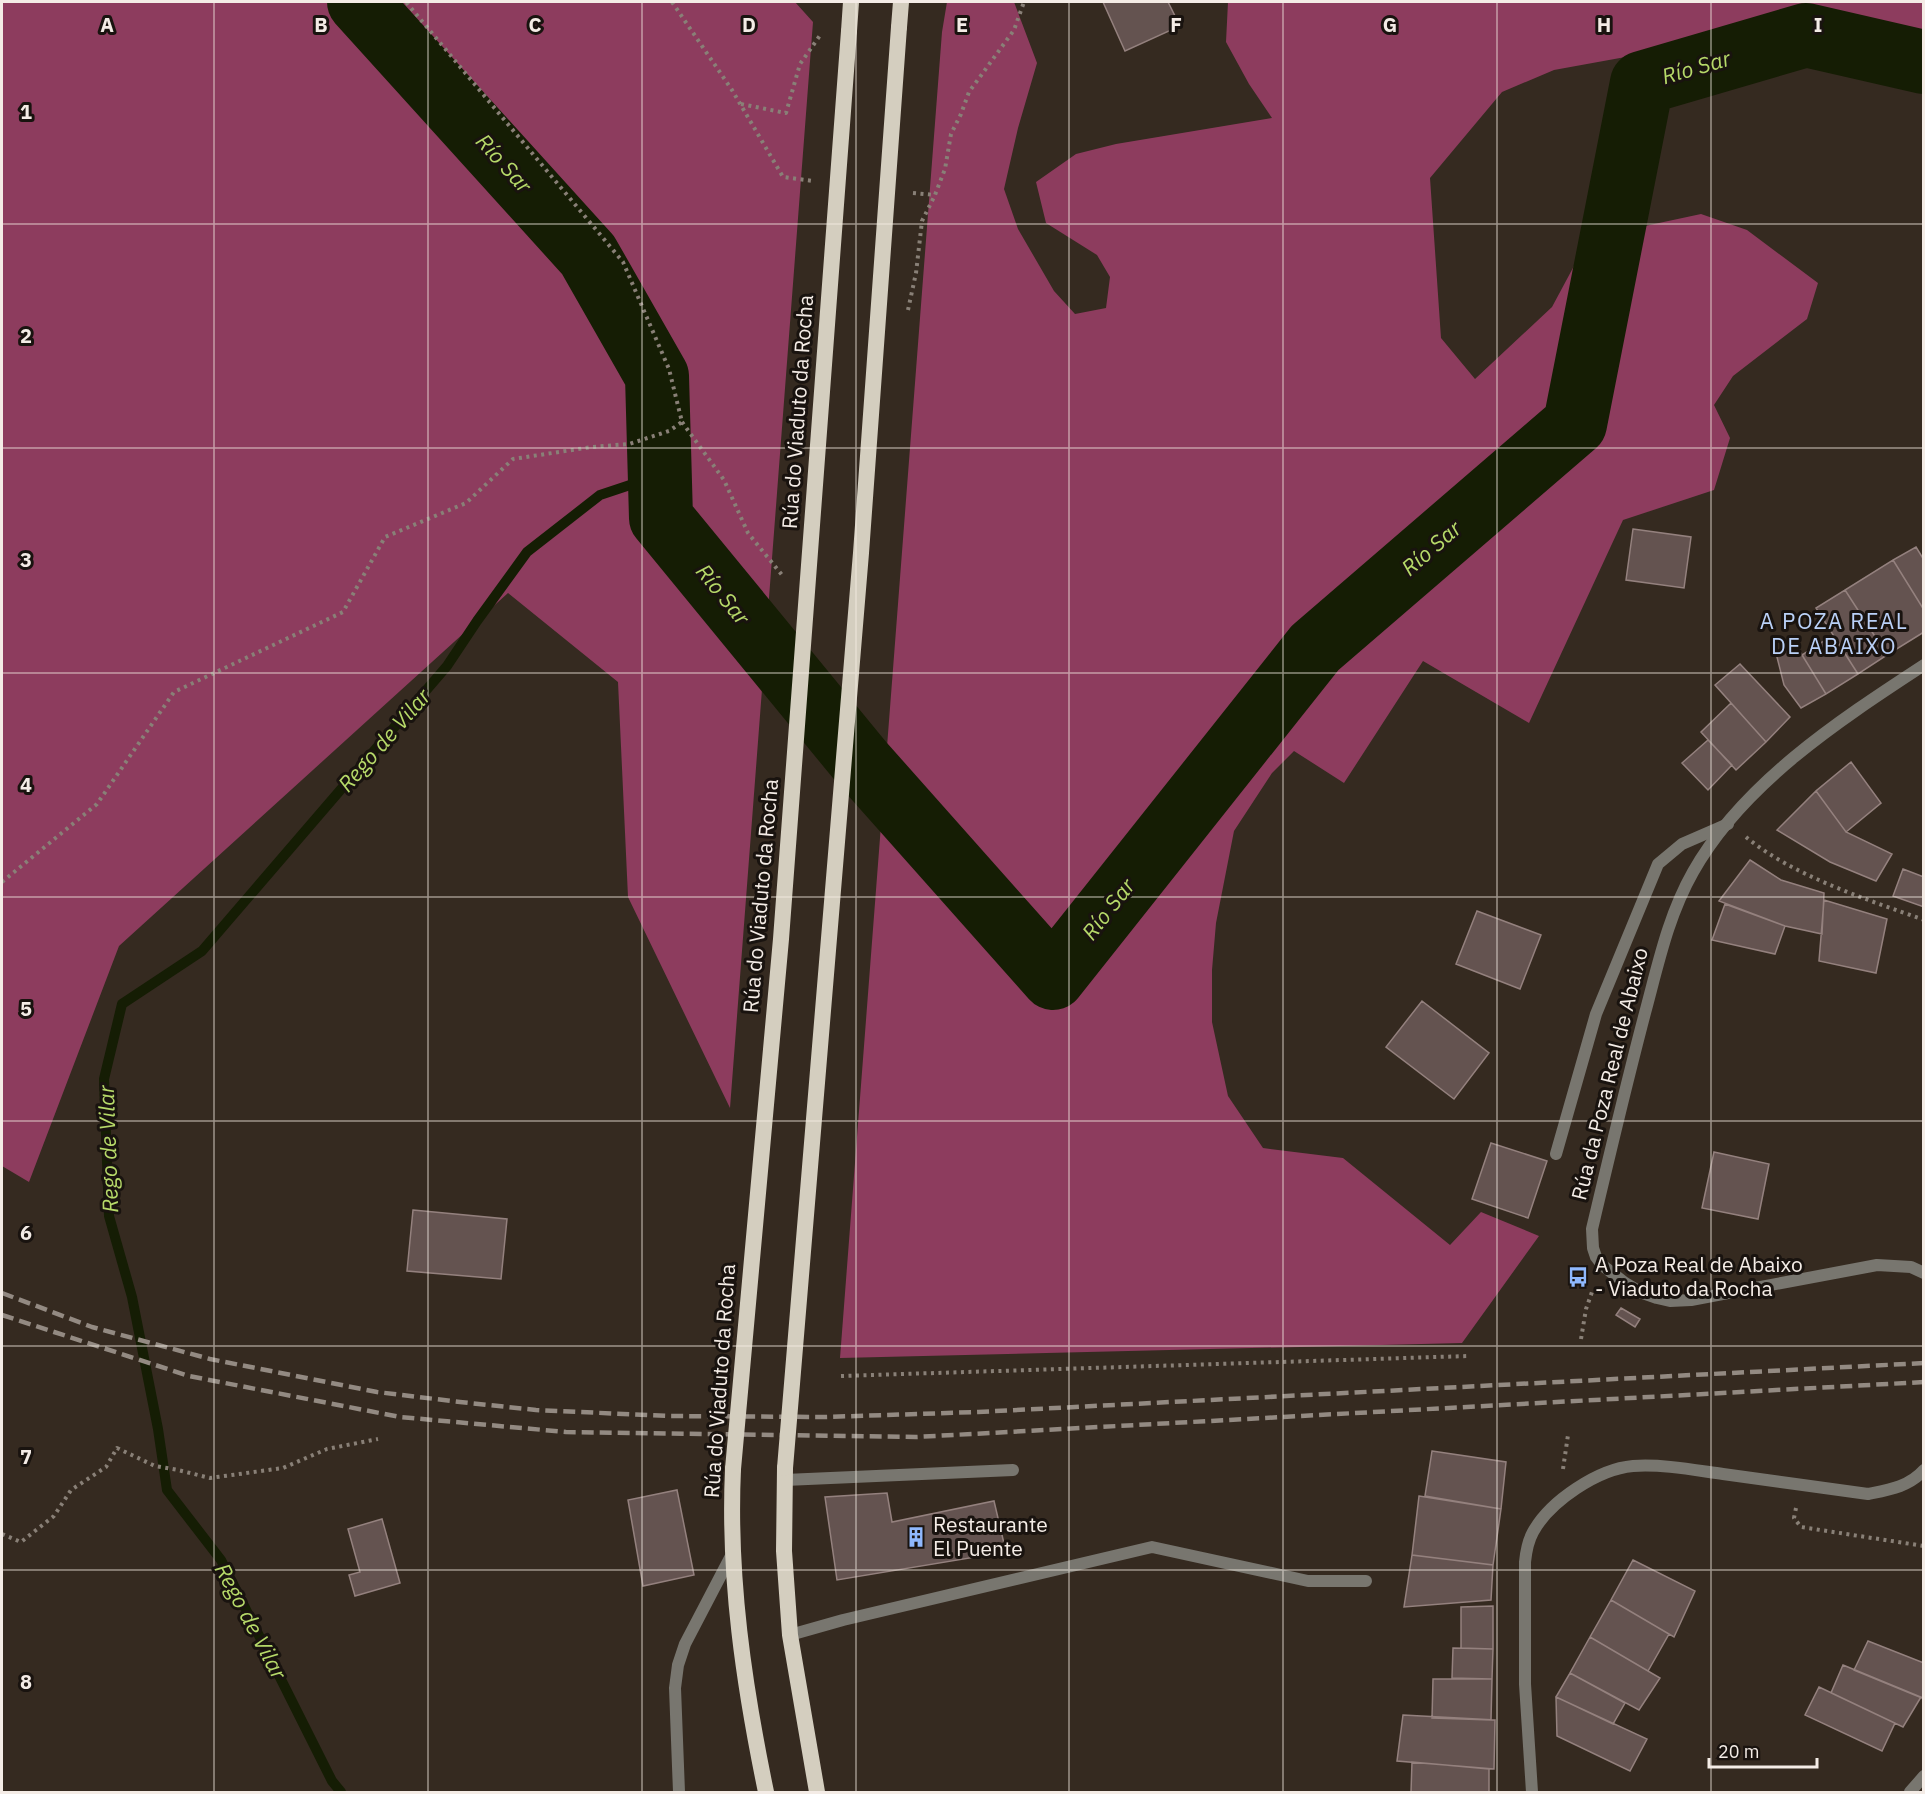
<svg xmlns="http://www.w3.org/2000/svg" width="1925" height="1794" viewBox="0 0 1925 1794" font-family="'IBM Plex Sans',sans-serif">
  <rect width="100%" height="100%" fill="#352a20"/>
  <!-- forest -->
  <path fill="#8d3c5e" d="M2 2H795L813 22 730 1108 628 897 618 682 508 593 119 946 29 1182 2 1166Z
    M947 2H1014L1037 63 1018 128 1004 189 1018 229 1054 291 1075 314 1106 308 1110 277 1097 255 1046 223 1036 182 1076 154 1116 144 1272 118 1249 84 1226 42 1228 2H1923V44L1898 37 1859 35 1815 28 1760 34 1694 48 1642 54 1554 70 1502 92 1430 178 1441 338 1475 379 1552 307 1589 238 1701 214 1747 230 1818 283 1807 319 1733 376 1714 405 1730 438 1714 490 1623 520 1529 723 1423 661 1344 783 1294 751 1272 773 1234 831 1216 923 1212 970V1022L1228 1096 1263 1148 1343 1158 1450 1245 1481 1212 1539 1236 1462 1343 840 1358 942 32Z"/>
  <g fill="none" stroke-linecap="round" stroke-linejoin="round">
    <!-- stream -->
    <path stroke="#151d04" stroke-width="10" d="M341 1792 332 1781 221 1560 167 1490 158 1429 132 1297 109 1216 104 1079 122 1004 202 951 447 666 477 621 527 552 600 495 660 475"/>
    <!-- river -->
    <path stroke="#151d04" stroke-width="64" d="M359 2 588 255 657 376 661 518 862 763 1053 978 1315 648 1575 424 1642 83 1806 35 1924 62"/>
  </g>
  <!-- building -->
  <path fill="#645350" stroke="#94817e" stroke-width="1.5" d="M1103 2H1168L1180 26 1125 51Z
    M1633 529 1691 537 1684 588 1626 580Z
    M1916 547 1924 560V610L1893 560Z
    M1893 560 1924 610V632L1887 655 1845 590Z
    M1845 590 1887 655 1858 674 1816 608Z
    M1833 635 1858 674 1826 694 1802 655Z
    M1796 645 1826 694 1801 708 1784 685 1777 657Z
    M1740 664 1790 717 1766 742 1715 685Z
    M1731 703 1766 742 1736 770 1701 732Z
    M1708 740 1732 765 1708 790 1682 763Z
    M1851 762 1881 803 1846 832 1816 791Z
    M1816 791 1846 832 1892 854 1876 881 1830 862 1777 830Z
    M1750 860 1781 880 1824 893 1822 934 1785 926 1719 901Z
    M1903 869 1924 877V907L1893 896Z
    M1824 900 1887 919 1876 973 1819 961Z
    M1725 904 1785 926 1775 954 1712 940Z
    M1477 911 1541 935 1520 989 1456 964Z
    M1422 1001 1489 1053 1454 1099 1386 1047Z
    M1491 1143 1547 1161 1528 1218 1472 1199Z
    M1714 1152 1769 1164 1758 1219 1702 1208Z
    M413 1210 507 1219 501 1279 407 1271Z
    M1621 1308 1640 1319 1635 1327 1616 1315Z
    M1432 1451 1506 1462 1501 1509 1425 1496Z
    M677 1490 694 1575 643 1586 628 1500Z
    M887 1493 892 1522 994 1501 1006 1552 837 1580 825 1497Z
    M1419 1496 1501 1509 1493 1565 1412 1555Z
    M382 1519 400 1583 355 1596 349 1575 360 1572 348 1529Z
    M1412 1555 1493 1565 1491 1600 1404 1607Z
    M1633 1560 1695 1591 1674 1637 1611 1600Z
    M1611 1600 1669 1634 1648 1671 1590 1637Z
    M1493 1606V1649L1461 1648V1607Z
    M1590 1637 1660 1678 1639 1710 1570 1673Z
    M1868 1641 1924 1663V1699L1854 1670Z
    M1453 1648 1493 1649 1492 1679 1452 1678Z
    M1843 1665 1921 1697 1903 1727 1831 1693Z
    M1570 1673 1625 1703 1613 1724 1556 1697Z
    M1433 1679H1492L1491 1720 1432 1718Z
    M1819 1687 1895 1723 1882 1751 1805 1715Z
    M1556 1697 1647 1739 1630 1771 1557 1736Z
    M1403 1715 1495 1720 1494 1769 1397 1761Z
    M1412 1762 1489 1769V1792H1411Z"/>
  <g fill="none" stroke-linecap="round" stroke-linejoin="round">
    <!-- path -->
    <path stroke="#898077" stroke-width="4" stroke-dasharray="3 4.5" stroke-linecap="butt" d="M672 2 732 90 783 177 813 181
      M741 104 786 113 800 64 821 34
      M913 193 935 195 945 169 951 134 961 114 969 92 1014 30 1024 2
      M908 310 916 273 922 221 935 195
      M682 422 724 480 748 533 782 575
      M1746 837C1793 876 1866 899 1924 920
      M2 882 97 804 174 692 343 612 385 537 466 503 513 459 592 447 629 444 669 431 682 422 669 369 623 262 406 2
      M1581 1339 1586 1309 1593 1289
      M841 1376 1468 1356
      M1563 1469 1568 1435
      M1796 1508 1794 1518 1801 1527 1924 1546
      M2 1534 21 1542 54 1516 71 1490 106 1467 117 1448 155 1466 178 1470 210 1478 283 1468 327 1449 378 1439"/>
    <!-- service -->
    <path stroke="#78766f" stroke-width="12" d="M1556 1154 1596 1014 1658 864 1682 844 1728 824
      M785 1480 1013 1470
      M790 1635 843 1620 1152 1547 1308 1581H1366"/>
    <!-- minor -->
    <path stroke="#78766f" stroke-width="12" d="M1924 665C1840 720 1743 783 1693 872 1668 916 1658 965 1645 1013 1626 1085 1609 1157 1592 1229L1593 1248 1596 1257 1602 1265 1625 1283 1640 1292 1657 1298 1670 1301 1691 1300 1877 1265 1911 1267 1924 1273
      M679 1792 675 1688 678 1665 685 1644 732 1554
      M1532 1792 1525 1684V1562C1526 1552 1528 1541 1533 1532 1550 1501 1598 1469 1633 1466 1663 1464 1694 1470 1723 1474 1771 1481 1820 1487 1868 1494 1888 1490 1909 1487 1924 1470
      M1910 1792 1924 1776"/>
    <!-- trunk -->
    <path stroke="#d4cebf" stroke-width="16" d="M899 27 901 2
      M849 31 851 2
      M785 1468 784 1551 790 1635 817 1792
      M733 1469C728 1578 744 1686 766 1792"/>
    <!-- rail -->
    <path stroke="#938a82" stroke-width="4.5" stroke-dasharray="12 6" stroke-linecap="butt" d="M2 1293 92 1327 210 1359 377 1392 460 1402 536 1410 668 1416 826 1417 978 1412 1924 1363
      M2 1315 189 1376 400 1417 566 1432 916 1437 1924 1382"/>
    <!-- trunk-bridge -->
    <path stroke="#d4cebf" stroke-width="16" d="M785 1468 861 553 899 27
      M733 1469 781 939 849 31"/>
  </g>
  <!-- grid -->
  <path fill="none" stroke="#f4ece6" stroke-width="1.5" stroke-opacity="0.55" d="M214 2V1792M428 2V1792M642 2V1792M856 2V1792M1069 2V1792M1283 2V1792M1497 2V1792M1711 2V1792M2 224H1924M2 448H1924M2 673H1924M2 897H1924M2 1121H1924M2 1346H1924M2 1570H1924"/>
  <!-- icons -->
  <defs>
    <g id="bus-bare" transform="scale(1.62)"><path d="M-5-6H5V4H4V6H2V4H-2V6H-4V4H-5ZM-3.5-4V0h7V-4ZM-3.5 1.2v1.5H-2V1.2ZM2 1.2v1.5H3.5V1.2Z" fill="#8fb8fd" stroke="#19130f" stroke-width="2.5" paint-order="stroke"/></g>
    <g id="building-bare" transform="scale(1.62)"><path d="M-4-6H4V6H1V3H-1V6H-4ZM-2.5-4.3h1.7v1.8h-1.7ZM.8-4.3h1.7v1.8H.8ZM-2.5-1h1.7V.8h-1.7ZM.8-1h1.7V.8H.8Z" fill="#8fb8fd" stroke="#19130f" stroke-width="2.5" paint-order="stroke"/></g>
  </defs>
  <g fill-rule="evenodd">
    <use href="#bus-bare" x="1578" y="1277"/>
    <use href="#building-bare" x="916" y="1537"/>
  </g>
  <g text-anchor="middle" stroke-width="6" stroke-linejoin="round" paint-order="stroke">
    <!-- street labels -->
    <g font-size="21" fill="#f4ece6" stroke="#19130f">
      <text transform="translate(798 412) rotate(-86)" y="7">Rúa do Viaduto da Rocha</text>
      <text transform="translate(761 896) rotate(-85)" y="7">Rúa do Viaduto da Rocha</text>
      <text transform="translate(1610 1074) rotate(-76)" y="7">Rúa da Poza Real de Abaixo</text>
      <text transform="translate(720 1381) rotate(-86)" y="7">Rúa do Viaduto da Rocha</text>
    </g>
    <!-- poi labels -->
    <g font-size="21" fill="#f4ece6" stroke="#19130f" text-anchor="start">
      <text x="1595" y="1272">A Poza Real de Abaixo<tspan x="1595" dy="24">- Viaduto da Rocha</tspan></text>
      <text x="933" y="1532">Restaurante<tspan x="933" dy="24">El Puente</tspan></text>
    </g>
    <!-- water labels -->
    <g font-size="22" font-style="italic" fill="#b6d969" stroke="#19130f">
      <text transform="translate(1696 67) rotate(-16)" y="8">Río Sar</text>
      <text transform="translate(504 163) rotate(48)" y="8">Río Sar</text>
      <text transform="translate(1431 548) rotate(-41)" y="8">Río Sar</text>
      <text transform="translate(723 594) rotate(51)" y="8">Río Sar</text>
      <text transform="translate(384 740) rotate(-49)" y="8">Rego de Vilar</text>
      <text transform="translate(1108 909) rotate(-52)" y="8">Río Sar</text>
      <text transform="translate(108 1149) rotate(-92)" y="8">Rego de Vilar</text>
      <text transform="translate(251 1621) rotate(62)" y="8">Rego de Vilar</text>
    </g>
    <!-- neighbourhood labels -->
    <g font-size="22" letter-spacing="1.5" fill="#bad1f8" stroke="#19130f">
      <text x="1834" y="629">A POZA REAL<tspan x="1834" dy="25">DE ABAIXO</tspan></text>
    </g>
  </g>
  <g font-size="20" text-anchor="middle" font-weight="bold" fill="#f4ece6" stroke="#19130f" stroke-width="6" stroke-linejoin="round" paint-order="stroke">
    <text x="107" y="32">A</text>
    <text x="321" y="32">B</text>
    <text x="535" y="32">C</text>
    <text x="749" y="32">D</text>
    <text x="962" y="32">E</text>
    <text x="1176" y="32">F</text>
    <text x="1390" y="32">G</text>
    <text x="1604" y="32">H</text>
    <text x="1818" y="32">I</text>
    <text x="26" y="119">1</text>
    <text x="26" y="343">2</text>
    <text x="26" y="567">3</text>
    <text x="26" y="792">4</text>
    <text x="26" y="1016">5</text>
    <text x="26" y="1240">6</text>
    <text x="26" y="1464">7</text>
    <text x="26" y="1689">8</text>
  </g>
  <!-- border -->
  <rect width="1925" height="1794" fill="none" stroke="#f4ece6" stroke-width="6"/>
  <!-- scale -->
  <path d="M1709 1758v9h108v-9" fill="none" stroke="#f4ece6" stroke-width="3"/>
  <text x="1718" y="1758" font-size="18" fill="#f4ece6" stroke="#19130f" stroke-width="4.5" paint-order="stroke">20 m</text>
</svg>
